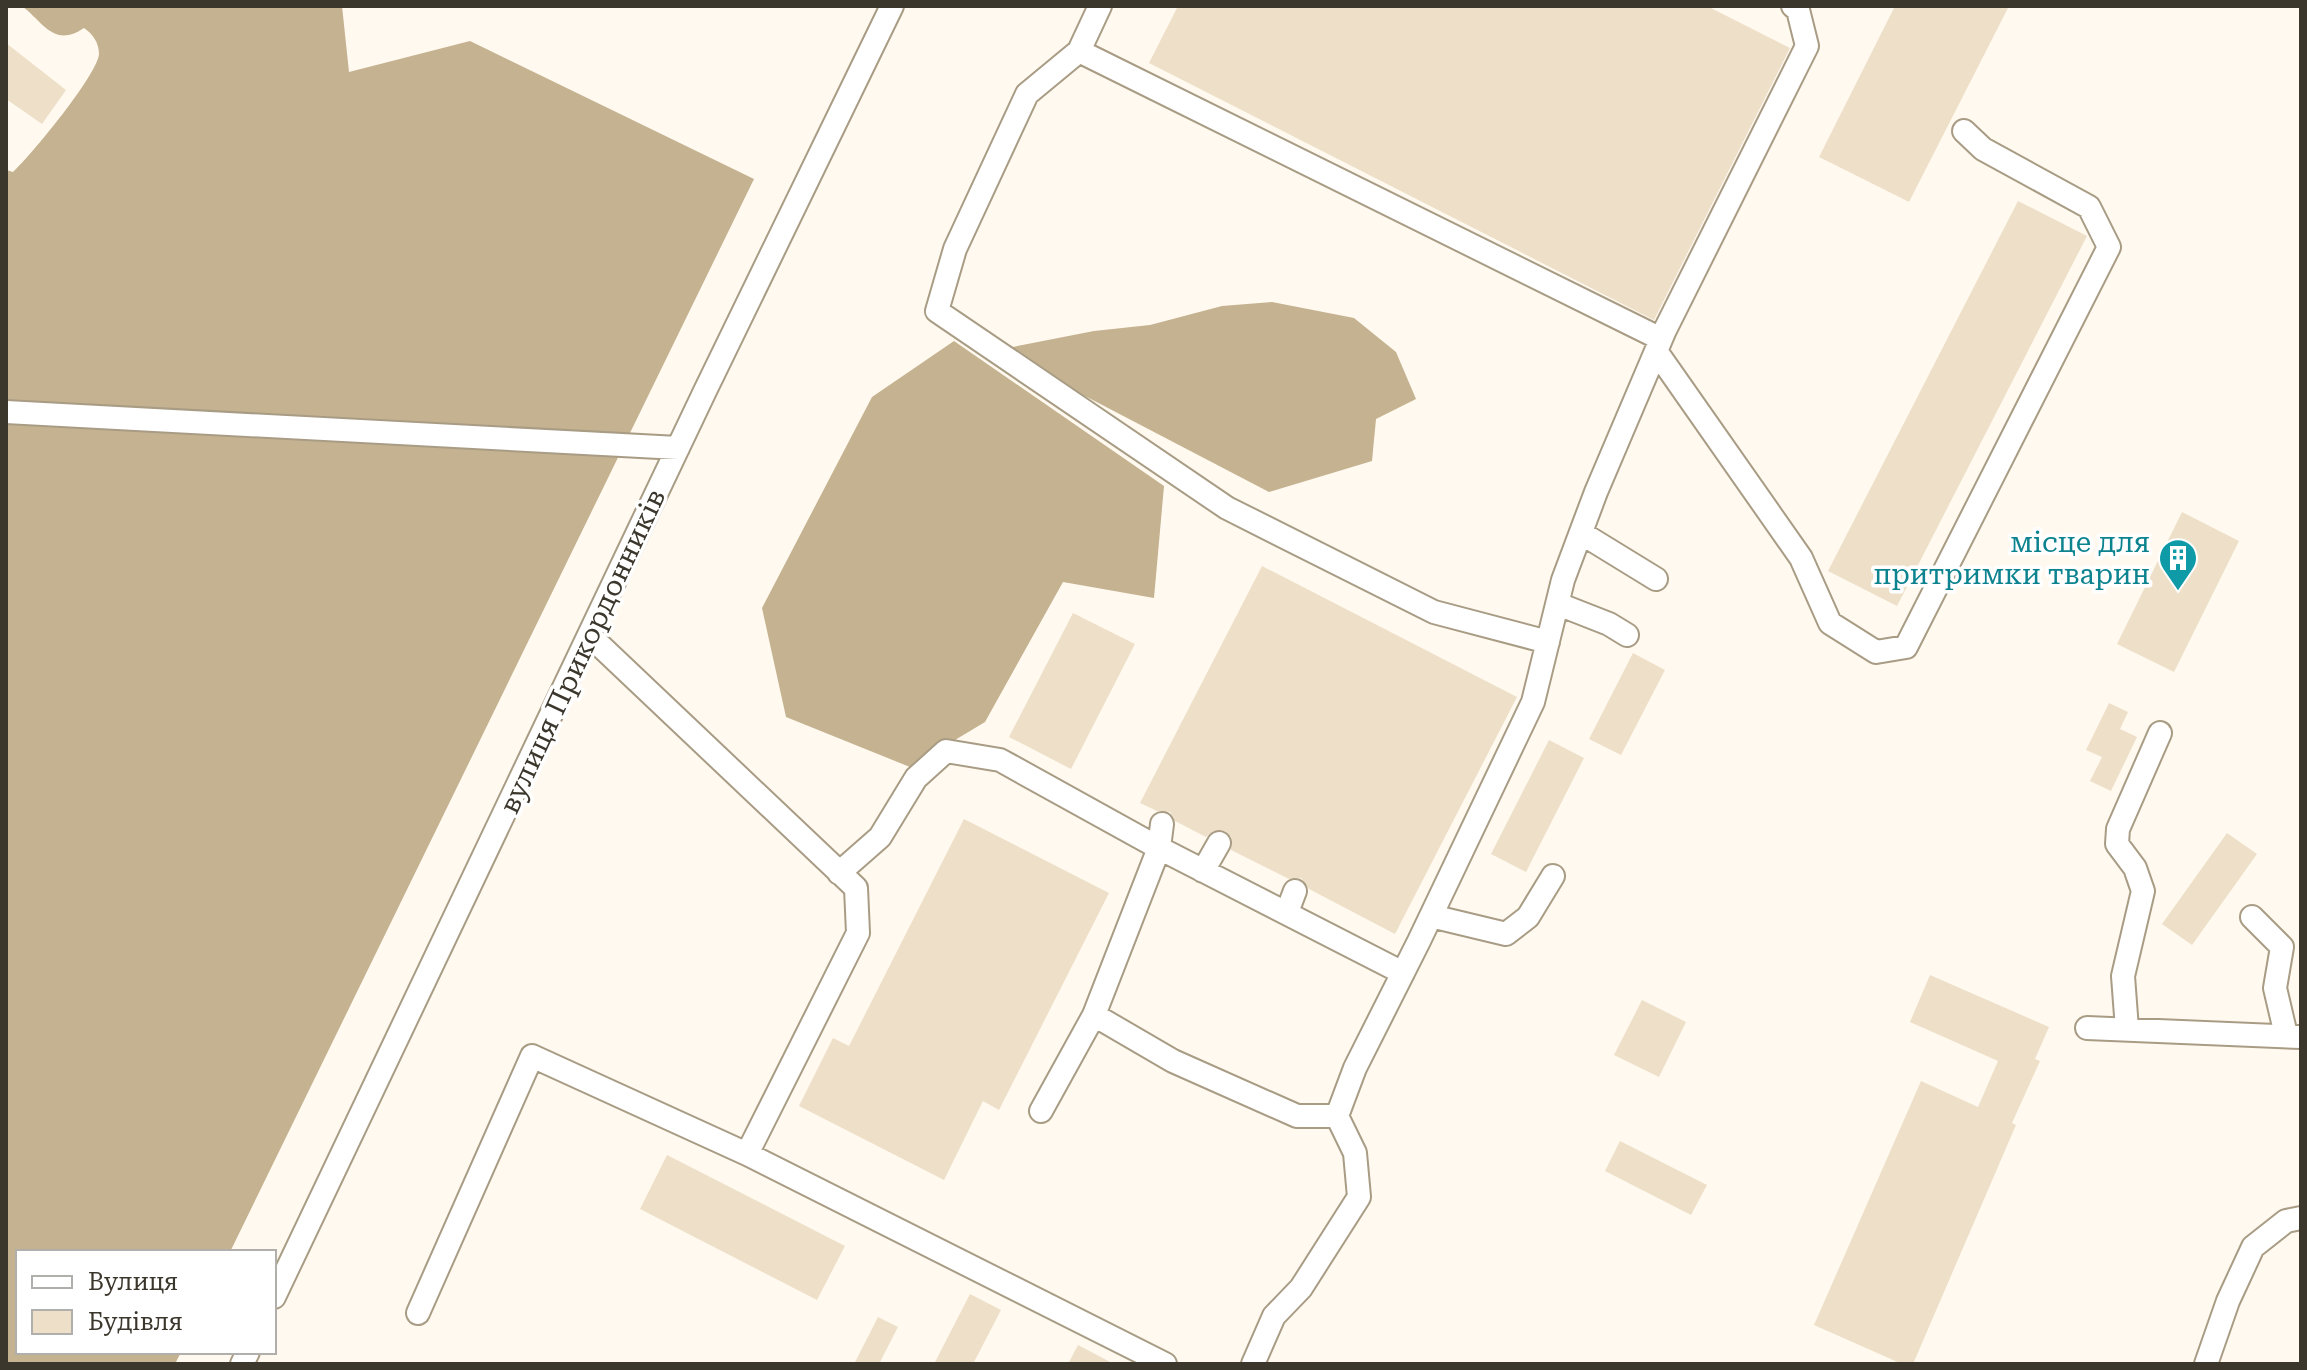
<svg xmlns="http://www.w3.org/2000/svg" width="2307" height="1370" viewBox="0 0 2307 1370" font-family="'Roboto Serif',serif">
  <rect width="100%" height="100%" fill="#fff9ef"/>
  <!-- forest -->
  <path fill="#c5b290" d="M22 6H342L349 72 470 41 754 179 230 1252H18V1352H181L175 1364H6V170L13 172C30 157 98 74 99 54 99 43 93 34 84 28 54 48 44 23 22 6Z
    M1272 302 1354 318 1396 352 1416 399 1376 419 1372 461 1269 492 997 350 1094 331 1150 325 1222 306Z
    M954 341 1164 486 1154 598 1063 582 985 722 910 767 786 717 762 608 872 397Z"/>
  <!-- building -->
  <path fill="#eee0c8" d="M1178 6H1707L1790 48 1654 320 1149 63Z
    M1895 6H2009L1909 202 1819 157Z
    M6 43 66 90 42 124 6 99Z
    M2018 201 2087 236 1897 606 1828 571Z
    M2182 512 2239 541 2174 672 2117 644Z
    M1262 566 1517 697 1395 934 1309 889 1301 878 1289 879 1231 850V837L1225 831H1213L1206 837 1175 821 1170 812 1157 811 1140 803Z
    M1073 613 1135 644 1071 769 1009 737Z
    M1633 653 1665 670 1621 755 1589 739Z
    M2109 703 2128 712 2120 729 2137 737 2111 791 2090 781 2102 757 2086 750Z
    M1549 740 1584 758 1526 872 1491 854Z
    M964 819 1109 893 999 1110 983 1101 944 1180 799 1106 833 1038 849 1046Z
    M2227 833 2257 854 2192 945 2162 924Z
    M1930 975 2049 1027 2035 1059 2040 1061 2012 1123 2016 1125 1913 1364H1902L1814 1325 1921 1081 1978 1107 1998 1061 1910 1022Z
    M1642 1000 1686 1022 1659 1077 1614 1055Z
    M1620 1141 1707 1185 1691 1215 1605 1171Z
    M667 1155 845 1246 817 1300 640 1209Z
    M970 1294 1001 1310 973 1364H934Z
    M878 1317 898 1327 879 1364H854Z
    M1078 1345 1114 1364H1068Z"/>
  <g fill="none" stroke-linecap="round" stroke-linejoin="round">
    <!-- minor casing -->
    <g stroke="#a99c85" stroke-width="26">
      <path id="minor" d="M1100 6 1079 51 1661 339
        M1079 51 1027 94 955 249 937 311 1227 508 1434 612 1548 642
        M1656 351 1801 558 1830 623 1876 652 1906 647 2109 247 2089 207 1983 149 1964 131
        M6 412 678 448
        M1581 533 1656 579
        M1558 604 1609 624 1627 635
        M1162 824 1159 848 1403 973
        M1203 871 1219 843
        M839 873 880 837 916 778 946 751 1000 760 1159 848 1094 1015 1041 1111
        M1287 912 1295 891
        M1431 916 1506 934 1528 917 1553 876
        M2252 917 2282 947 2275 988 2286 1035
        M1094 1015 1173 1061 1297 1116H1337
        M2087 1028 2301 1037
        M2127 1029 2123 976 2143 891 2135 868 2117 844 2118 829 2160 733
        M747 1154 1165 1364
        M274 1297 705 391 892 6
        M418 1313 532 1056 747 1154 858 933 856 888 589 635
        M242 1364 248 1352
        M1253 1364 1274 1316 1301 1288 1359 1197 1355 1153 1337 1116 1355 1068 1419 941 1533 702 1563 580 1596 492 1665 330 1807 46 1798 10 1793 6
        M2206 1364 2228 1301 2253 1247 2286 1221 2301 1218"/>
    </g>
    <!-- minor -->
    <use href="#minor" stroke="#fff" stroke-width="22"/>
  </g>
  <!-- icons -->
  <defs>
    <g id="building-pin" transform="scale(2)"><path d="M0 17L-7.5 6A9.5 9.5 0 1 1 7.5 6Z" fill="#0f9aa8" stroke="#fff"/><path d="M-4-6H4V6H1V3H-1V6H-4ZM-2.5-4.3h1.7v1.8h-1.7ZM.8-4.3h1.7v1.8H.8ZM-2.5-1h1.7V.8h-1.7ZM.8-1h1.7V.8H.8Z" fill="#fff"/></g>
  </defs>
  <g fill-rule="evenodd">
    <use href="#building-pin" x="2178" y="558"/>
  </g>
  <g text-anchor="middle" stroke-width="7" stroke-linejoin="round" paint-order="stroke">
    <!-- culture labels -->
    <g font-size="28" fill="#0d838f" stroke="#fff" text-anchor="end">
      <text x="2150" y="552">місце для<tspan x="2150" dy="32">притримки тварин</tspan></text>
    </g>
    <!-- street labels -->
    <g font-size="28" fill="#3c372d" stroke="#fff">
      <text transform="translate(582 651) rotate(-65)" y="10">вулиця Прикордонників</text>
    </g>
  </g>
  <!-- border -->
  <rect width="2307" height="1370" fill="none" stroke="#3c372d" stroke-width="16"/>
  <!-- legend -->
  <rect x="16" y="1250" width="260" height="104" fill="#ffffff" stroke="#b1afab" stroke-width="2"/>
  <rect x="32" y="1276" width="40" height="12" fill="#ffffff" stroke="#b1afab" stroke-width="2"/>
  <text x="88" y="1290" font-size="24" fill="#3c372d">Вулиця</text>
  <rect x="32" y="1310" width="40" height="24" fill="#eee0c8" stroke="#b1afab" stroke-width="2"/>
  <text x="88" y="1330" font-size="24" fill="#3c372d">Будівля</text>
</svg>
